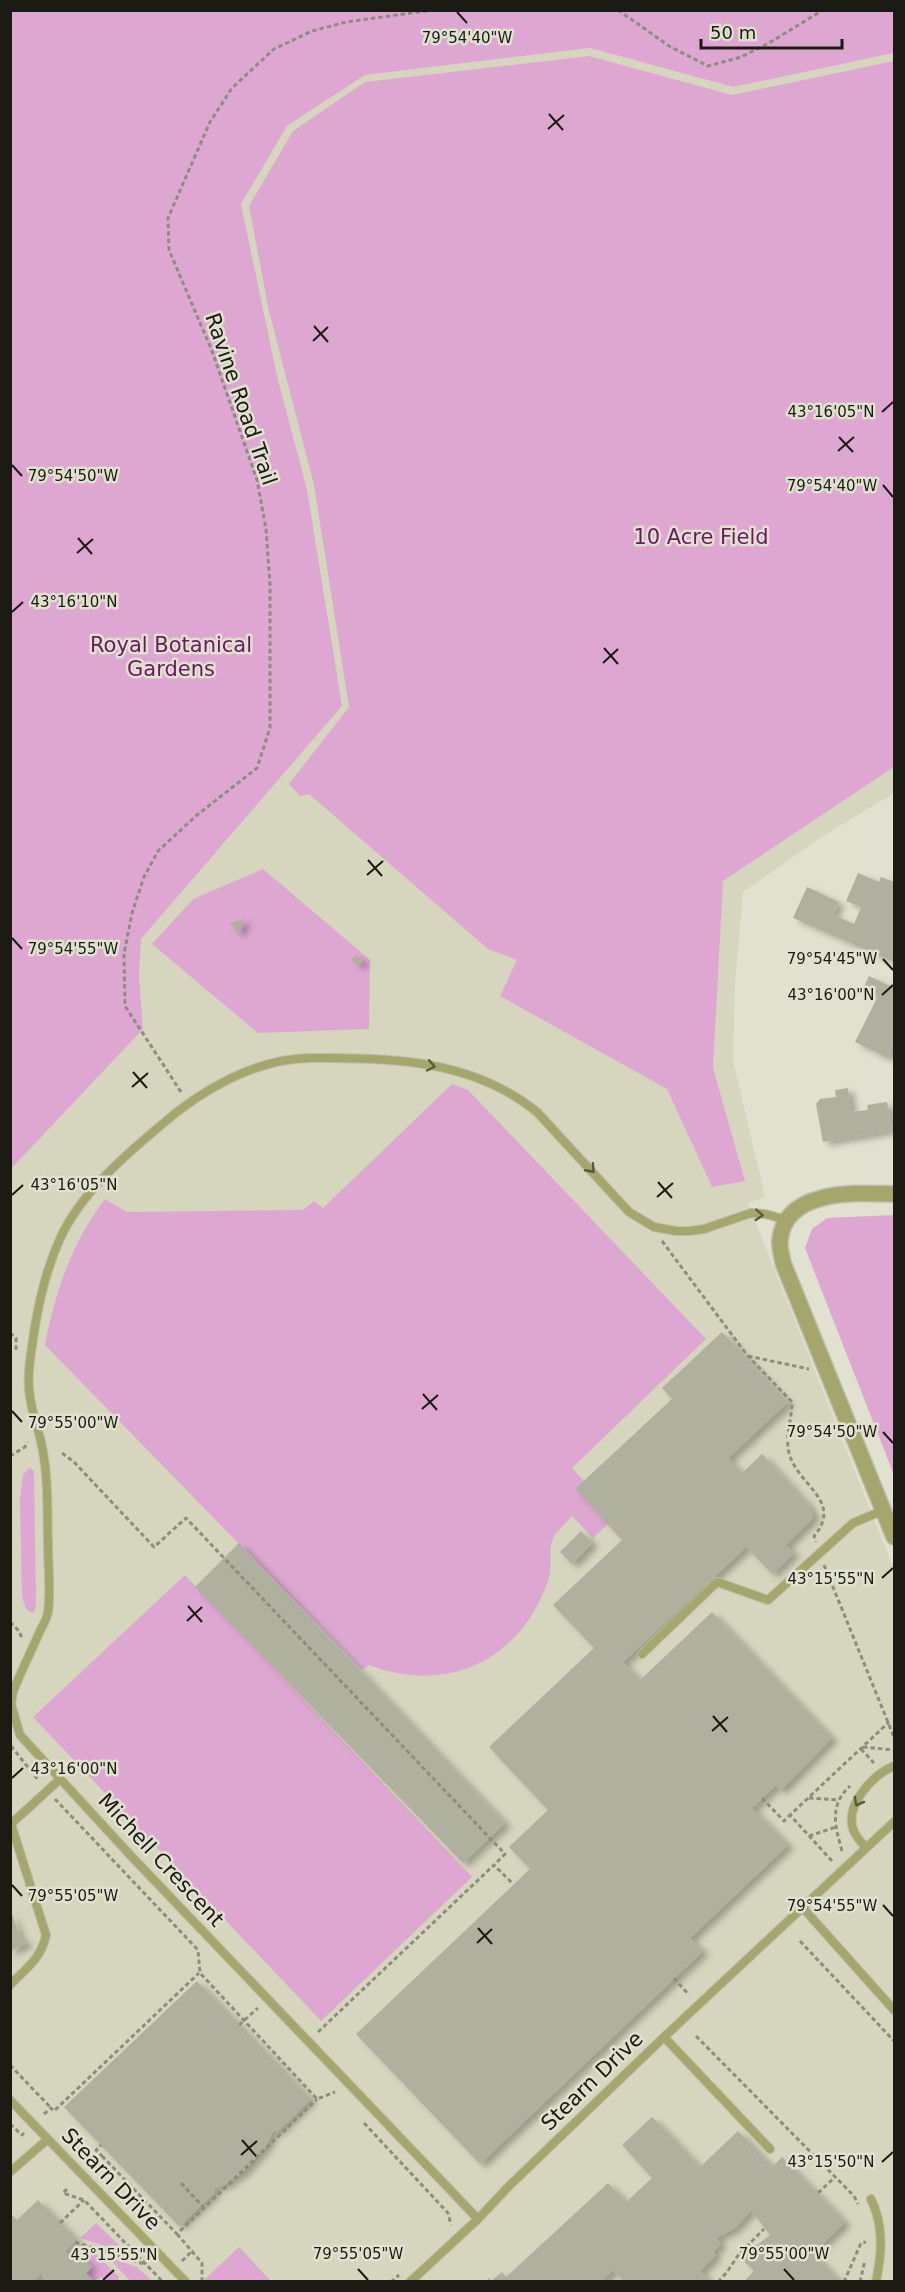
<svg xmlns="http://www.w3.org/2000/svg" width="905" height="2292" viewBox="0 0 905 2292" font-family="'DejaVu Sans',sans-serif">
  <defs>
    <filter id="shadow"><feDropShadow dx="6" dy="4" stdDeviation="3" flood-color="#0004"/></filter>
  </defs>
  <rect width="100%" height="100%" fill="#e0e1ce"/>
  <!-- built -->
  <path fill="#d5d6bd" d="M590 48 733 87 894 53V793L823 836 743 892 735 982 733 1060 765 1197 748 1203 894 1569V2281H11L10 1169 143 1029 139 976 141 939 342 706 307 489 260 314 241 204 287 126 365 75Z"/>
  <!-- green -->
  <path fill="#dea7d2" d="M11 10H894V53L733 87 590 48 365 75 287 126 241 204 277 376 307 489 342 706 141 939 139 976 143 1029 11 1169Z
    M589 56 732 95 894 61V767L723 881 713 1068 745 1181 712 1187 667 1089 500 996 517 960 488 949 309 794 300 796 289 784 349 707 314 485 269 311 249 206 293 131 365 82Z
    M263 869 370 960 369 1029 258 1033 152 944 193 899Z
    M452 1084 468 1090 706 1339 572 1468 584 1481 576 1490 608 1524 593 1538 572 1516C567 1522 559 1529 554 1536 549 1544 551 1562 550 1572 549 1580 545 1590 541 1598 509 1667 439 1692 369 1665L362 1670 45 1345C55 1292 72 1242 105 1199L127 1212 303 1210 314 1201 323 1208Z
    M894 1215V1475L805 1248 812 1229 827 1218Z
    M29 1468 34 1471V1475L36 1603 35 1610 32 1613 26 1609 22 1597 20 1499 23 1475Z
    M185 1575 472 1877 321 2021 33 1717Z
    M96 2223 128 2254 80 2238Z
    M239 2247 271 2281 204 2280Z
    M75 2249 93 2251 119 2277 118 2279 120 2281H105L101 2277 94 2281 86 2273 92 2267 76 2251 74 2252Z
    M108 2257 137 2267 151 2280 130 2281Z"/>
  <!-- building -->
  <path fill="#afb09e" filter="url(#shadow)" d="M858 873 879 882 881 877 894 882V962L793 918 807 887 839 902 833 915 854 924 861 907 846 901Z
    M245 919 239 934 230 923Z
    M356 955 363 961 358 966 351 960Z
    M869 976 894 988V1045L888 1058 855 1042 877 998 862 991Z
    M848 1088 851 1112 868 1110 867 1105 887 1102 892 1130 823 1142 816 1104 820 1099 836 1097 835 1090Z
    M722 1332 788 1402 728 1458 742 1473 762 1454 808 1504 813 1513 812 1519 786 1545 794 1553 772 1574 746 1547 623 1662 640 1680 712 1612 832 1738 780 1791 776 1785 752 1808 788 1845 690 1938 703 1951 480 2164 356 2034 530 1869 509 1847 548 1810 489 1747 594 1648 553 1605 622 1540 575 1489 672 1399 662 1388Z
    M581 1531 592 1543 572 1564 560 1552Z
    M239 1543 505 1823 463 1863 195 1587Z
    M11 1911 19 1935 27 1943 10 1952Z
    M197 1981 311 2099 277 2132 275 2130 272 2133 266 2146 245 2170 228 2183 213 2189 215 2192 179 2226 64 2107Z
    M652 2117 700 2167 738 2131 772 2167 782 2157 845 2222 813 2253 837 2279 835 2282H743L754 2271 744 2261 749 2251 770 2235 751 2210 735 2228 716 2238 721 2243 713 2252 716 2255 700 2271 710 2282H624L613 2270 601 2282H485L489 2278 491 2281 502 2272 506 2277 608 2183 626 2202 652 2178 622 2145Z
    M38 2200 77 2240 65 2251 70 2256 76 2250 92 2267 86 2273 94 2282H44L46 2280 41 2274 33 2282H10V2213L17 2220Z"/>
  <g fill="none" stroke-linecap="round" stroke-linejoin="round">
    <!-- service casing -->
    <g stroke="#bdbdad" stroke-width="10">
      <path id="service" d="M642 1654 717 1582 768 1600 853 1523 884 1510
        M866 1848C862 1843 855 1836 853 1829 845 1804 874 1774 894 1766
        M803 1908 894 2010
        M10 1985C26 1969 42 1957 46 1935L11 1824 60 1779
        M664 2037 770 2149
        M10 2100 186 2282
        M10 2172 48 2139
        M871 2199C884 2226 882 2253 876 2282
        M478 2219 132 1857 20 1735 11 1704 13 1692C21 1671 31 1652 40 1631 43 1625 47 1619 48 1612 51 1591 48 1567 48 1545 47 1511 49 1476 41 1442 38 1427 32 1413 30 1397 26 1375 32 1348 35 1326 40 1297 47 1268 59 1241 79 1195 122 1158 160 1126 201 1090 256 1058 312 1058 391 1057 473 1060 537 1112L629 1212 654 1227 676 1231H690L704 1229 751 1213 765 1214 787 1220
        M410 2282 478 2219 508 2187 664 2037 894 1822"/>
    </g>
    <!-- minor casing -->
    <g stroke="#bdbdad" stroke-width="18">
      <path id="minor" d="M894 1194C858 1193 785 1188 780 1240 779 1247 782 1256 783 1263L894 1537"/>
    </g>
    <!-- path -->
    <path stroke="#8d8d7f" stroke-width="3" stroke-dasharray="4.5 3" stroke-linecap="butt" d="M618 10 669 46 708 66 741 57 769 43 823 10
      M181 1092 125 1006 124 954 132 913 144 877 158 851 197 815 257 768 270 728V584L266 529 257 480 212 351 169 250 168 218 210 122 232 88 274 49 312 31 346 22 433 10
      M662 1241 747 1355 792 1402C792 1418 785 1438 789 1453 797 1485 844 1501 814 1536L816 1542
      M10 1333 16 1338V1350
      M748 1356 809 1369
      M62 1453 74 1462 154 1547 186 1518 505 1854 494 1865
      M10 1456 25 1447 27 1442
      M824 1565 894 1737
      M10 1622 19 1631 22 1638
      M11 1746 39 1781
      M863 1747 894 1750
      M861 1749 874 1763
      M762 1798 784 1821 790 1815
      M809 1798 839 1800
      M55 1799 198 1950 200 1973 317 2099 335 2092
      M809 1836 836 1827
      M842 1851C835 1826 829 1805 850 1786
      M832 1861 790 1815 889 1722
      M800 1941 894 2041
      M674 1978 689 1995
      M239 2025 258 2008
      M318 2032 494 1865 513 1884
      M696 2036 854 2196 858 2204
      M10 2065 51 2108
      M44 2114 51 2108 54 2111 199 1973
      M364 2123 448 2213 451 2225
      M10 2124 22 2135 24 2133
      M78 2149 93 2164
      M102 2156 177 2234 317 2099
      M90 2167 102 2156 96 2150 101 2145
      M181 2183 204 2208
      M67 2189 63 2193 84 2200 163 2282
      M818 2193 835 2177
      M60 2223 84 2200
      M177 2234 202 2263V2282
      M75 2242 144 2264
      M182 2261 193 2250
      M391 2282 399 2275
      M718 2282 727 2272 739 2254 764 2229
      M844 2282 861 2243 866 2242
      M860 2282 865 2260"/>
    <!-- service -->
    <use href="#service" stroke="#a5a66c" stroke-width="8"/>
    <!-- minor -->
    <use href="#minor" stroke="#a5a66c" stroke-width="15"/>
  </g>
  <!-- one-way arrows -->
  <defs><path id="oneway-chevron" d="M-2-3.5L2.5 0L-2 3.5" fill="none" stroke-width="1.6" stroke-linecap="round" stroke-linejoin="round" transform="scale(1.5)"/></defs>
  <g stroke="#595a3c">
    <use href="#oneway-chevron" transform="translate(431 1066) rotate(12)"/>
    <use href="#oneway-chevron" transform="translate(591 1169) rotate(48)"/>
    <use href="#oneway-chevron" transform="translate(759 1215) rotate(3)"/>
    <use href="#oneway-chevron" transform="translate(858 1802) rotate(119)"/>
  </g>
  <!-- ticks -->
  <path fill="none" stroke="#1b1b14" stroke-width="2" d="M457 12 467 23M549 114 563 130M548 129 564 115M314 326 328 342M313 341 328 327M882 412 893 402M839 437 853 452M838 451 854 437M12 465 22 476M883 485 893 497M78 538 92 554M77 553 93 539M12 612 23 602M604 648 618 664M603 663 618 649M368 860 382 876M367 875 383 861M12 938 22 949M883 959 893 970M882 995 893 985M133 1072 147 1088M132 1087 148 1073M658 1182 672 1198M12 1195 23 1185M657 1197 673 1183M423 1394 437 1410M422 1409 438 1395M12 1411 22 1422M883 1432 893 1443M882 1578 893 1568M188 1606 202 1622M187 1621 202 1607M713 1716 727 1732M712 1731 728 1717M12 1778 23 1768M12 1885 22 1896M883 1905 893 1916M478 1928 492 1944M477 1943 492 1929M242 2140 256 2156M241 2155 257 2141M882 2162 893 2152M358 2269 368 2280M784 2269 794 2280M103 2280 114 2270"/>
  <g text-anchor="middle" stroke-width="5" stroke-linejoin="round" paint-order="stroke">
    <!-- street labels -->
    <g font-size="21" fill="#1b1b14" stroke="#e0e1ce">
      <text transform="translate(241 399) rotate(71)" y="7">Ravine Road Trail</text>
      <text transform="translate(161 1860) rotate(47)" y="7">Michell Crescent</text>
      <text transform="translate(592 2081) rotate(-44)" y="7">Stearn Drive</text>
      <text transform="translate(111 2179) rotate(46)" y="7">Stearn Drive</text>
    </g>
    <!-- park labels -->
    <g font-size="21" fill="#6d1961" stroke="#e0e1ce">
      <text x="701" y="544">10 Acre Field</text>
      <text x="171" y="652">Royal Botanical<tspan x="171" dy="24">Gardens</tspan></text>
    </g>
  </g>
  <g font-size="15" text-anchor="middle" fill="#1b1b14" stroke="#e0e1ce" stroke-width="5" stroke-linejoin="round" paint-order="stroke">
    <text x="467" y="43">79°54'40"W</text>
    <text x="831" y="417">43°16'05"N</text>
    <text x="73" y="481">79°54'50"W</text>
    <text x="832" y="491">79°54'40"W</text>
    <text x="74" y="607">43°16'10"N</text>
    <text x="73" y="954">79°54'55"W</text>
    <text x="832" y="964">79°54'45"W</text>
    <text x="831" y="1000">43°16'00"N</text>
    <text x="74" y="1190">43°16'05"N</text>
    <text x="73" y="1428">79°55'00"W</text>
    <text x="832" y="1437">79°54'50"W</text>
    <text x="831" y="1584">43°15'55"N</text>
    <text x="74" y="1774">43°16'00"N</text>
    <text x="73" y="1901">79°55'05"W</text>
    <text x="832" y="1911">79°54'55"W</text>
    <text x="831" y="2167">43°15'50"N</text>
    <text x="358" y="2259">79°55'05"W</text>
    <text x="784" y="2259">79°55'00"W</text>
    <text x="114" y="2260">43°15'55"N</text>
  </g>
  <!-- border -->
  <rect width="905" height="2292" fill="none" stroke="#1b1b14" stroke-width="24"/>
  <!-- scale -->
  <path d="M701 39v9h141v-9" fill="none" stroke="#1b1b14" stroke-width="3"/>
  <text x="710" y="39" font-size="18" fill="#1b1b14" stroke="#e0e1ce" stroke-width="4.5" paint-order="stroke">50 m</text>
</svg>
